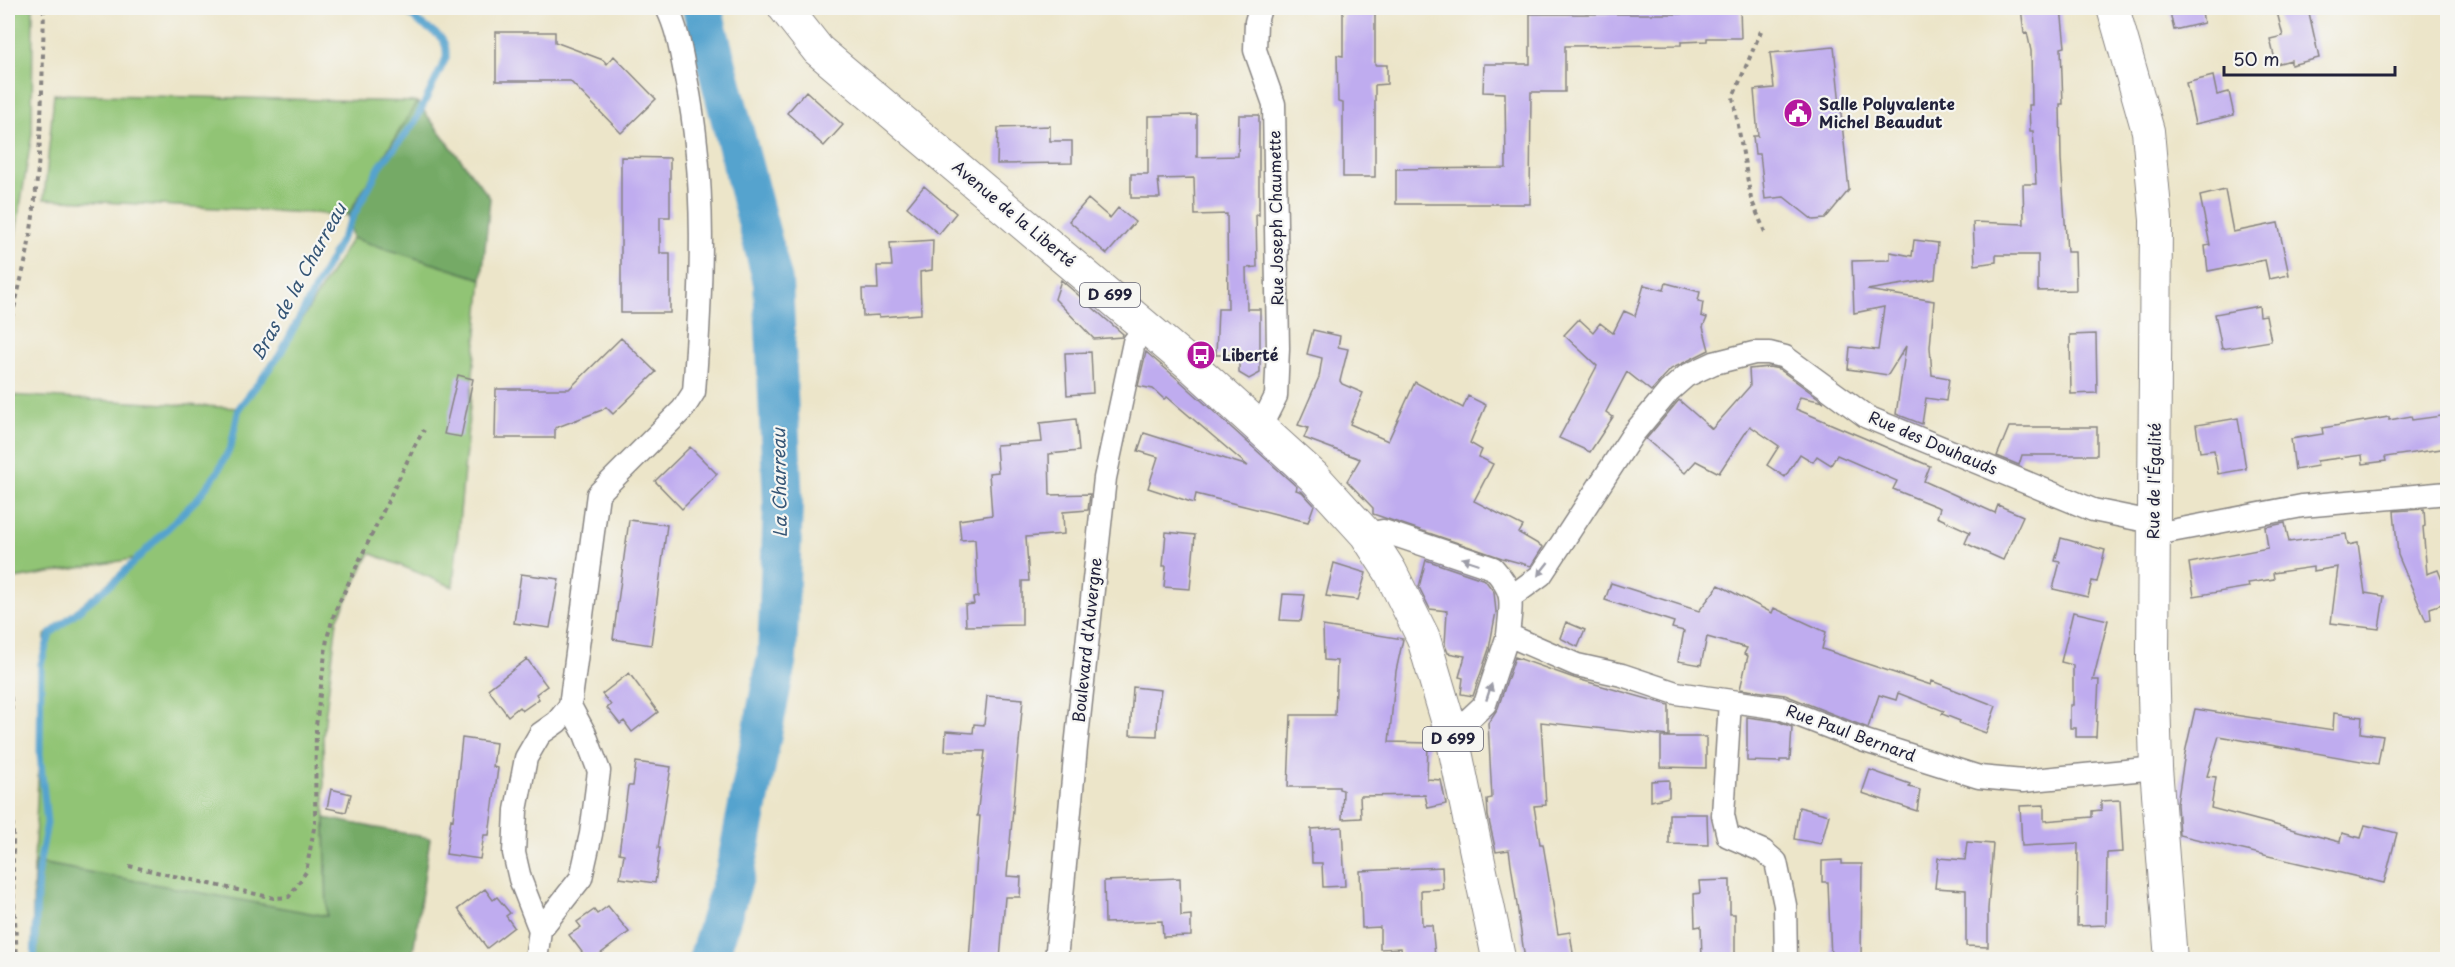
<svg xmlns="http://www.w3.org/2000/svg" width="2455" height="967" viewBox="0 0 2455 967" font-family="'Playpen Sans',sans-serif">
  <rect width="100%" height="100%" fill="#f6f6f2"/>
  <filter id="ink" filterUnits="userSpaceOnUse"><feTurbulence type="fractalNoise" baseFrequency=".0167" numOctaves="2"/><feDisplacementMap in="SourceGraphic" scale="12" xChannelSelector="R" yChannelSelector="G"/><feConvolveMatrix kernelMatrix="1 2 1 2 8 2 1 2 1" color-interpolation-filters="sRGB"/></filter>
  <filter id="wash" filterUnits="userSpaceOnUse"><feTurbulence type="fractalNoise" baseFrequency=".008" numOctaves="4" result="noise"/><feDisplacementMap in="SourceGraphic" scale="24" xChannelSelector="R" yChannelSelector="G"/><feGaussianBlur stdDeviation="1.35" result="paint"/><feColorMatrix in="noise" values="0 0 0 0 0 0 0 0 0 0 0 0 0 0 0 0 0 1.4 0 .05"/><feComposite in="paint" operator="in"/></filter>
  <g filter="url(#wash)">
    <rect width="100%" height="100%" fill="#ece5c9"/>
    <!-- green -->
    <path fill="#91c474" stroke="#5a7358" stroke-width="1.5" d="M8 8H33L32 134 8 281Z
      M54 94 417 102 348 215 44 199Z
      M352 238 482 279 453 587 370 553 337 620 323 737 327 917 34 862 45 635 138 558 8 580V395L239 408 287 344Z"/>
    <!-- forest -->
    <path fill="#74aa66" stroke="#4b6650" stroke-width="1.5" d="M417 102 490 198 482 279 352 238 348 215Z
      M325 818 430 838 412 959H32L34 862 327 916Z"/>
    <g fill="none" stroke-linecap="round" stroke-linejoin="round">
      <!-- stream -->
      <path stroke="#54a3ce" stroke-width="7" d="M34 960 38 872 47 823 40 754 41 664 50 634 117 579 198 498 217 473 231 446 239 408 279 356 380 166 415 122 446 58C448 35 434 34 418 22 413 18 409 12 405 8"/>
      <!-- river -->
      <path stroke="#54a3ce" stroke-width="40" d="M702 8 773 282 783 505 777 657 735 873 708 960"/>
    </g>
    <g id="blocks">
      <!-- building -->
      <path fill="#bfacef" d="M1343 8H1375V65H1387V84L1375 85V177H1343V103L1338 102 1337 55 1343 56Z
        M1681 8H1740L1741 38H1707V41L1681 42V45L1565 46V92H1531L1530 204H1396V169L1506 168 1505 93 1483 92 1484 64H1530V14H1681Z
        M2021 8H2061L2065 47 2061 48 2063 104H2060L2061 159 2067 252H2075L2076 290 2038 291V255H1996V262L1975 265 1973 222 2024 224 2023 184H2036L2033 131H2030L2029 105H2032L2031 51 2027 32 2024 33Z
        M2169 8H2201L2204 23 2174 30Z
        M2276 8H2308L2319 58 2291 65V60L2276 64 2270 39 2283 36Z
        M496 32H555V42L603 60 607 64 614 56 656 99 621 133 570 81H496Z
        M1834 47 1849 190 1825 219 1813 220 1784 197 1765 199 1760 154H1755L1753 136H1758L1754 90 1774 88 1770 53Z
        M2213 76 2217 95 2229 92 2234 115 2195 124 2186 83Z
        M806 91 843 125 824 146 787 113Z
        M1197 115V157L1238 156 1239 115H1259V215L1256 214 1257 267 1246 268 1247 309H1260V373L1249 379 1239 373V355H1216L1218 309H1228L1227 214 1195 215 1194 178 1158 179 1160 198H1131V174H1148V116Z
        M1050 126V141H1072V163L997 164 998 128Z
        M621 157 670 158V217H660V253H670V313H621Z
        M924 186 956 213 939 234 907 207Z
        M2225 190 2233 232 2278 223 2289 275 2269 279 2265 260 2208 271 2205 246 2210 245 2200 196Z
        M1088 199 1110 218 1118 208 1135 222 1107 254 1069 221Z
        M933 240 932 270 920 272 921 314 879 317V315L863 316 862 289H878L877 266H892L890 243Z
        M1914 240 1938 243 1935 279 1867 290 1934 301 1930 347 1932 375 1949 378 1946 401 1926 398 1922 424 1896 414 1906 346 1888 375 1848 369 1850 347 1878 350 1884 307 1854 313 1852 261 1890 260V252L1912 256Z
        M1061 280 1123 334 1122 337 1094 339 1055 299Z
        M1666 283 1700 292 1698 301 1703 302 1701 316 1707 318 1703 327 1709 350 1671 369 1651 391 1627 372 1606 412 1613 417 1590 452 1559 438 1597 366 1564 335 1579 319 1593 332 1600 323 1613 333 1624 311 1635 316 1644 285 1664 290Z
        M2259 306 2260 316 2266 315 2271 341 2222 349 2215 314Z
        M1313 330 1340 336 1338 347 1348 349 1340 381 1342 384 1363 393 1350 424 1388 441 1415 382 1463 408 1468 396 1486 405 1470 443 1482 450 1479 457 1493 464 1474 501 1523 526 1519 533 1543 547 1531 566 1502 558 1373 514V508L1347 481 1360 459 1304 438 1308 428 1298 425 1319 377 1322 358 1307 354Z
        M2096 334 2097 393 2071 394 2070 335Z
        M621 338 656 372 613 414 606 407 602 410 555 428V438H495L496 389H569Z
        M1091 352 1093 393 1067 395 1065 353Z
        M1146 352 1180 381 1297 487 1296 490 1302 492 1314 505 1308 522 1196 494 1194 503 1148 488 1158 457 1138 451 1144 433 1248 466 1167 397 1164 399 1153 389 1138 386Z
        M1769 367 1779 369 1824 402 1800 397 1796 409 1930 466 1924 481 1995 513 1998 505 2023 516 2003 560 1965 543 1970 532 1937 517 1940 508 1893 489 1897 481 1837 455 1831 465 1817 456 1813 462 1800 454 1785 477 1767 465 1779 446 1750 426 1719 473 1696 461 1685 473 1646 439 1679 400 1712 429 1750 386 1749 369Z
        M458 375 473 379 461 437 444 434Z
        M2448 415V448L2385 457 2386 461 2363 464 2362 455 2317 461 2318 466 2295 470 2291 439 2323 434 2322 428 2389 417V420L2411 416 2412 420Z
        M2238 418 2246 469 2218 474 2214 450 2200 452 2196 425Z
        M1076 419 1079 451 1049 454 1050 495 1090 494 1088 510 1063 512 1064 534 1026 537 1029 581H1022V625L966 626 965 605 974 604 973 598 978 597 975 539 961 540 959 520 992 515 989 473 998 472 996 445 1042 442 1040 423Z
        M2009 427H2097V455H2022L2019 465 1997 456Z
        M690 447 717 474 682 509 655 481Z
        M2424 509 2425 526 2423 527 2427 574 2438 570 2448 595V602L2430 608 2431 620 2426 621 2398 555 2394 511Z
        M629 520 667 525 651 645 613 639Z
        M2285 523 2289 542 2346 534 2348 545 2358 543 2365 593 2384 596 2379 629 2331 623 2338 567 2313 571V567L2273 573 2274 579 2248 583 2249 587 2194 596 2189 563 2268 548 2265 527Z
        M1166 532 1195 535 1190 589 1164 587 1166 566H1163Z
        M2061 538 2105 550 2097 582 2092 581 2088 597 2053 589 2060 562 2055 561Z
        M1426 560 1485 580 1494 592 1496 612 1489 649 1473 696 1461 694 1463 678 1459 677 1465 656 1448 653 1445 645 1447 611 1430 609 1419 587Z
        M1334 563 1366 573 1358 600 1326 596Z
        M521 574 559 579 550 628 514 623Z
        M1611 583 1699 611 1719 585 1772 613 1774 608 1826 632 1822 649 1931 685 1932 681 1996 706 1986 733 1959 723 1960 721 1942 714 1944 711 1898 693 1896 700 1879 695 1868 728 1785 695 1740 689 1748 656 1744 654 1747 648 1707 637 1701 665 1678 661 1684 631 1672 628 1674 622 1605 600Z
        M1283 594 1305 595 1301 621 1280 620Z
        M2073 612 2108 620 2093 680H2099L2096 737H2076V728H2070V705H2073V665L2061 662Z
        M1566 622 1585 630 1578 647 1560 638Z
        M1323 626 1403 639 1396 671 1389 742 1428 743 1427 779 1441 780 1446 804 1428 808 1425 795 1360 796 1361 818 1342 819 1343 790 1339 789V787H1288L1291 715H1335L1337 661 1324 660Z
        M1515 657 1574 678 1669 705V736L1541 722 1546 805 1534 806 1540 844H1543L1558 934 1570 932 1574 960H1525L1509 850 1496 852 1488 816 1487 799 1492 798 1488 723 1498 708Z
        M527 659 547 686 536 694 539 699 522 711 519 707 508 716 488 689Z
        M629 673 658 712 632 732 624 721 620 724 607 708 611 705 602 694Z
        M1133 687 1161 690 1158 708 1157 736 1130 735Z
        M987 696 1023 699 1007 876 1021 877 1020 897H1005L1000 960H969L980 816H977L985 751H945L946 731 973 733 974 724 984 725Z
        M2195 709 2333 730 2334 713 2362 717 2361 733 2383 736 2378 764 2219 736 2207 776 2216 777 2211 808 2340 842 2342 833 2361 838 2365 825 2397 833 2384 883 2179 835 2177 804 2185 753Z
        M1747 717 1777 721 1792 727 1790 760H1780V762L1747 761Z
        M1661 737H1706V768L1661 767Z
        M462 738 496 743 493 767 498 768 489 835H484L480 859 446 854 451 819 453 820Z
        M636 762 671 767 658 848H660L655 883 620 878 624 854 619 853 628 786H633Z
        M1870 770 1910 784 1909 787 1920 790 1917 811 1862 793Z
        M1669 780V797L1651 801V781Z
        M331 789 351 794 346 812 327 808Z
        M2120 800 2123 852 2107 853 2106 925 2077 926 2078 843 2022 846 2020 806 2044 805V821L2092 817V811L2101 810V801Z
        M1799 807 1829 815 1821 844 1794 839Z
        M1669 814H1707L1708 845 1669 844Z
        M1342 827 1345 886 1323 887 1322 863H1312L1311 829Z
        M1967 842 1993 844 1988 909V947L1966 946V890L1935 888 1938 858 1965 860Z
        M1842 860V864H1862L1861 959H1831L1828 882H1822V861Z
        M1442 867 1443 889 1421 890 1422 925H1432L1435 956 1402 957 1401 948 1380 949V927L1362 928 1360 871Z
        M1180 878 1181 916 1191 915V936L1163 937 1162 921 1105 923 1104 881Z
        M1730 880V914H1735V960H1702L1701 926 1695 927 1694 894 1700 893 1699 881Z
        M485 889 493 900 497 897 510 913 506 916 514 927 487 948 458 909Z
        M608 906 629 932 592 960H588L569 935 581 927 577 922 594 910 597 914Z"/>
    </g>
  </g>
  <g filter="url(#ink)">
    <use href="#blocks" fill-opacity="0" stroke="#878482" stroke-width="1.5"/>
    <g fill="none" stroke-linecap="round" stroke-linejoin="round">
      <!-- street casing -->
      <g stroke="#878482" stroke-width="25">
        <path id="street" d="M1260 428 1276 396 1278 348 1274 104 1255 50 1256 22 1260 8
          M2152 533 2166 532 2302 506 2448 493
          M1366 534 1383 531 1493 568C1516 593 1511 603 1508 635L1577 665 1622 675 1676 693 1780 708 1865 741 1979 777 2023 781 2156 768
          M1511 597 1541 575 1633 434 1669 391 1686 376 1714 363 1754 353H1769L1785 357 1867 417 2093 510 2137 519 2153 520
          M1730 701 1723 815 1728 836 1763 851 1776 862 1785 905 1786 960
          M1452 735 1485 704 1508 635
          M540 930 520 879 514 853 516 810 526 758 540 734 557 722 570 706
          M536 960 540 930 581 878 591 834 599 771 585 734 570 706 598 494 683 409 694 392C702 287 707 181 686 78 681 53 678 30 667 8
          M1056 960 1076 747 1105 478 1134 342 1147 327"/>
      </g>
      <!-- secondary casing -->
      <g stroke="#878482" stroke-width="34">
        <path id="secondary" d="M2113 8 2148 131 2156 220 2153 658 2156 768 2171 960"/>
      </g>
      <!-- primary casing -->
      <g stroke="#878482" stroke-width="35">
        <path id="primary" d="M785 8 818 50 1192 366 1313 476 1366 534 1390 571 1423 637 1452 735 1499 960"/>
      </g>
      <!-- path -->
      <path stroke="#878482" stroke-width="4" stroke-dasharray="4.5 4.5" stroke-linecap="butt" d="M1761 31 1733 97 1751 199 1765 232
        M8 334C14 307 21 281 27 254 42 173 42 89 44 8
        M8 679 12 707 9 752 13 772V879L17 960
        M129 866 274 898 289 897 306 872 315 823 316 726 327 638 335 611 415 445 424 430"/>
      <!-- street -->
      <use href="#street" stroke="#fff" stroke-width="22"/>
      <!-- secondary -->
      <use href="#secondary" stroke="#fff" stroke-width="32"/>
      <!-- primary -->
      <use href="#primary" stroke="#fff" stroke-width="33"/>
    </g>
    <!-- one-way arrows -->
    <defs><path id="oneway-solid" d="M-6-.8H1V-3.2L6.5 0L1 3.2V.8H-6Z" transform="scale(1.5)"/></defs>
    <g fill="#9c9ca7">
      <use href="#oneway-solid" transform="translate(1470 561) rotate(-161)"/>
      <use href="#oneway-solid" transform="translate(1543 569) rotate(128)"/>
      <use href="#oneway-solid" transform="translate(1489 692) rotate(-72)"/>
    </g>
  </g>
  <!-- icons -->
  <defs>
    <g id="civic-disc" transform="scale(1.5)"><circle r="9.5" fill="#b5179e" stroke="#f6f6f2"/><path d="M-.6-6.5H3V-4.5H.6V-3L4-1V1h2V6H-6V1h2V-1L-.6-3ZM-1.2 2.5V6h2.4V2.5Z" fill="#fff"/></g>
    <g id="bus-disc" transform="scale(1.5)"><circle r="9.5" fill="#b5179e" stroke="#f6f6f2"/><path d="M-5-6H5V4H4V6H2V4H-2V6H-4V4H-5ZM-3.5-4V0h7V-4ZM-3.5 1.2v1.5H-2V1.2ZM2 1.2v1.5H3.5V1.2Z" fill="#fff"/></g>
  </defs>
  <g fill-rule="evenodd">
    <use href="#civic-disc" x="1798" y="113"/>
    <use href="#bus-disc" x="1201" y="355"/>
  </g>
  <g text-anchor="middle" stroke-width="4.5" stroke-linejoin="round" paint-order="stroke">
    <!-- shield labels -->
    <g fill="#f6f6f2" stroke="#626272" stroke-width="1.5">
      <rect x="1080" y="283" width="60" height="24" rx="4.5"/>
      <rect x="1423" y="727" width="60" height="24" rx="4.5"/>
    </g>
    <g font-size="15" font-weight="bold" fill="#22223b">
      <text x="1110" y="300">D 699</text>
      <text x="1453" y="744">D 699</text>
    </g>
    <!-- poi labels -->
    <g font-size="16" font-weight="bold" fill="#22223b" stroke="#f6f6f2" text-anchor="start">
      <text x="1819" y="110">Salle Polyvalente<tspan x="1819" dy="18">Michel Beaudut</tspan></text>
      <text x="1222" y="361">Liberté</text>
    </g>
    <!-- street labels -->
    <g font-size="16" fill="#22223b" stroke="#f6f6f2">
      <text transform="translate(1014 214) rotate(40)" y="6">Avenue de la Liberté</text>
      <text transform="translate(1276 218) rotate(-91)" y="6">Rue Joseph Chaumette</text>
      <text transform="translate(1933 443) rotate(23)" y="6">Rue des Douhauds</text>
      <text transform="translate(2154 481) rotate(-89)" y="6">Rue de l'Égalité</text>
      <text transform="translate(1087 640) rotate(-84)" y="6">Boulevard d'Auvergne</text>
      <text transform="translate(1851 733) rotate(20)" y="6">Rue Paul Bernard</text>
    </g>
    <!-- water labels -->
    <g font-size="18" font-style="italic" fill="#365676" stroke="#f6f6f2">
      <text transform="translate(299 282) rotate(-61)" y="6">Bras de la Charreau</text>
      <text transform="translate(780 483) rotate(-91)" y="6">La Charreau</text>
    </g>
  </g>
  <!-- margin -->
  <rect width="2455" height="967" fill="none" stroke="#f6f6f2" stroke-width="30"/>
  <!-- scale -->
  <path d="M2224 66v9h171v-9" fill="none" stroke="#22223b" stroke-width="3"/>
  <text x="2233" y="66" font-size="18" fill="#22223b" stroke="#f6f6f2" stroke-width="4.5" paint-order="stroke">50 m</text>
</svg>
